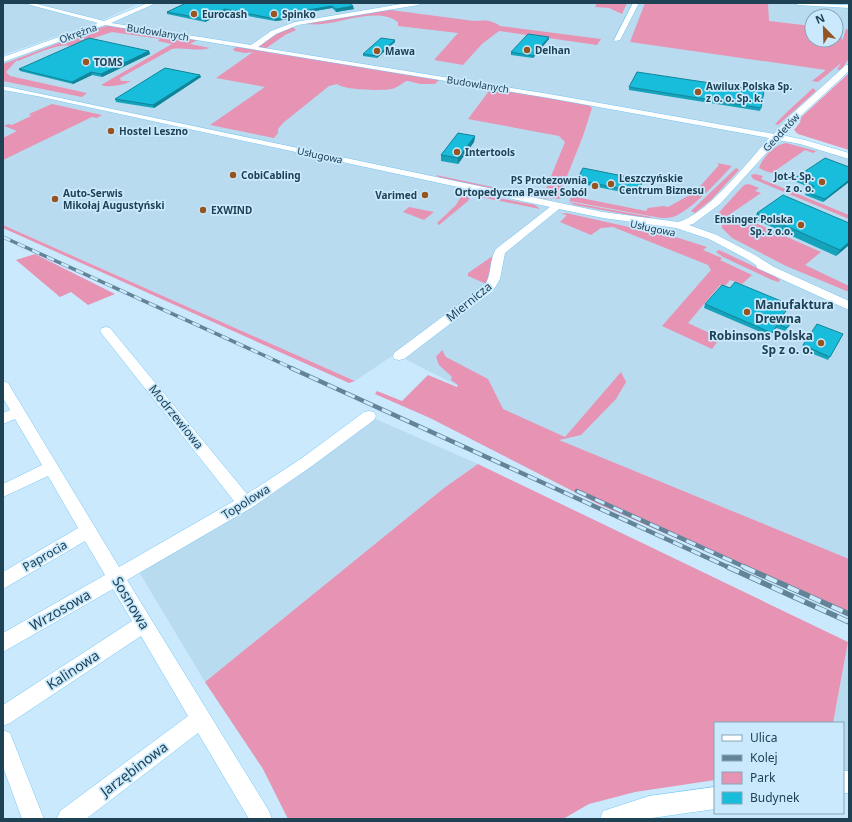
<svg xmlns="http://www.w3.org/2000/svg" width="852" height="822" viewBox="0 0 852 822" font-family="'Noto Sans',sans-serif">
  <rect width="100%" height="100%" fill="#cae9fc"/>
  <!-- built -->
  <path fill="#b9dbef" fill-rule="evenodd" d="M3 3H141L98 22 3 55Z
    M156 3H845L849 11V67L777 136 849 156V601L458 386 395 354 355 381 3 225V63ZM812 16H836V40H812Z
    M369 416 478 464 444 488 205 682 136 567Z
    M848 642 849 782H843V723H833Z"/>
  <!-- green -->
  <path fill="#e793b4" d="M597 3H627L622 14 609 8 595 7Z
    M645 3H768L769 21 812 26V40H836V29L841 30 842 41 846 29 849 30V58L842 69 837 70 841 63 818 82 812 81 826 70 630 42Z
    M383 9 474 21C485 20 492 20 500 26L601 39 597 45 499 31 482 44 463 65 434 60 458 33 398 26V22C379 7 344 22 322 24 316 25 310 24 304 24Z
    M112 25 197 40 190 44 210 48C196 52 185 47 172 49L120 78 121 81H131C125 85 108 88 101 85L172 44 158 41 160 39 112 32 70 46C57 43 32 56 18 61L17 60 6 72 10 76 87 93 82 97 3 81V64L99 28Z
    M284 27H293L296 30 285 35 265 49 441 78 435 84C430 84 425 84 420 84 415 83 411 81 407 81 403 82 398 88 391 89 381 91 344 90 337 84L329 86 283 123 278 129V133L274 138 210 125 265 87 216 78 253 52 245 53 234 51 233 49 238 46 253 47Z
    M849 73V150L798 134 794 130 801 121 798 120Z
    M492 87 587 103 592 108 583 136 560 194 563 195 559 199 543 196 565 142 559 136 468 119Z
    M813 88 816 91 778 125 775 124 786 113Z
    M52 104 102 115 97 118 92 117 3 160V138L17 131 4 126 8 124 12 125 31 116 29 114Z
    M786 143 831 155 816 151 813 153 805 150 772 173 765 171 759 168C763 157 774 145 786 143Z
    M717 163 732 166C719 180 696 205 679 214 674 218 667 218 661 218L569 201 572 196 577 194 576 197 646 211 648 208 663 206 668 207 695 192 719 165Z
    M736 168 739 170 711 200 695 213 691 211Z
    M755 174 763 176 761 179 849 215V219L753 179 751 175Z
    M436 175 554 200 514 194 440 178Z
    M749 184 759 188 755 191 761 193 726 217 747 227 753 222 821 252 805 265 849 286V292L786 266 732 238 722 228V222L713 219 744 185Z
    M468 192 535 205 540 209 465 194Z
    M462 195 471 196 468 201 439 225 437 223 456 205Z
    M569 202 651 217V219L575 205Z
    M409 207 434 212 424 220 403 212Z
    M566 213 651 232V233L666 234 707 247 703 250 722 258 720 260 752 275 742 284 730 280 725 286 720 285 688 323 720 338 712 349 662 326 711 270 708 265 613 227 601 228 591 235 560 222 567 215 561 214Z
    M3 225 355 381 349 383 3 228Z
    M719 250 775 276 780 280 779 282 772 280 723 257 716 252Z
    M500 251 491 286 468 276V273Z
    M35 254 115 294 88 305 71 292 60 297 16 260Z
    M442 350 446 357 488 379 503 409 565 437 621 372 626 382 616 399 581 435 559 440 849 559V614L598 504 430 418 375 394 377 391 402 401 428 375 457 387 458 385 451 380 452 377 439 365 436 357Z
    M478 464 848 642 833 723H715V780L635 792 589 804 563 819H288L263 769 205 682 444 488Z"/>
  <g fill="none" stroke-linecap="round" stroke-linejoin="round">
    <!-- minor casing -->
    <g stroke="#76c7f6" stroke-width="1">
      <path id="minor" d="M23 3H33L104 21 148 3H156L111 23 251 45 271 31 295 22 407 3H421L418 5 298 25 276 34 258 47 549 94 774 134 791 115 846 65H849V71L797 119 782 135 805 140 849 153V159L800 144 778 140 720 204 693 224 689 225 717 235 755 255 774 267 849 301V310L757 268 756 265 747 259 709 239 676 228 603 218 559 209 505 253 500 279 493 291 404 359 399 360 394 359 393 356 394 353 485 285C492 274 489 260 496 249L550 207 37 96 3 90V86L603 212 678 222C708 214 748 162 769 138L549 98 105 25 3 62V57L98 23Z
        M633 3H639L620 40 615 41 614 40Z
        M795 3 847 5 849 6V8L798 5Z
        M106 327 110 328 247 494 302 458 364 412 369 411 374 412 376 416 374 420 312 466 251 508 127 580 269 811 272 819H249L198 733 86 819H57L60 811 188 716 141 636 10 723 3 726V705L132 621 113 589 3 652V633L105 575 85 541 3 589V572L78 528 48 476 3 497V484L42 465 15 419 3 424V413L10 410 3 398V381L8 383 119 567 234 501 102 334 100 331 102 328Z
        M3 730 10 733 44 819H22L3 767Z
        M843 771H849V793H843Z
        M715 787V809L645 819H600L603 811 649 796Z"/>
    </g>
    <!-- minor -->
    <use href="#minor" fill="#fff" fill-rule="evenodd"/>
    <!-- rail-far2 casing -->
    <g stroke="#638497" stroke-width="3.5">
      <path id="rail-far2" d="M3 237 294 369"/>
    </g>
    <!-- rail-far1 casing -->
    <g stroke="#638497" stroke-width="4.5">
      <path id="rail-far1" d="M291 368 730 568
        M577 491 747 568"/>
    </g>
    <!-- rail casing -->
    <g stroke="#638497" stroke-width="5.5">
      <path id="rail" d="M728 567 849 622
        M744 567 849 614"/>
    </g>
    <!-- rail-far2 -->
    <use href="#rail-far2" stroke="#cae9fc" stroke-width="2.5" stroke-dasharray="8" stroke-linecap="butt"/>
    <!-- rail-far1 -->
    <use href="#rail-far1" stroke="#cae9fc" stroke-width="3" stroke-dasharray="10" stroke-linecap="butt"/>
    <!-- rail -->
    <use href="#rail" stroke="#cae9fc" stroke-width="4" stroke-dasharray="12" stroke-linecap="butt"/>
  </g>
  <!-- wall -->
  <path fill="#15a3bc" d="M349 3 354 9 336 12 332 8 310 12 313 14V16L275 21 226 12 205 22 167 14V12Z
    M549 39 533 58 511 55V52Z
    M395 42 377 58 363 56V54Z
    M149 51 150 54 102 77 92 75 73 84 20 71 19 69Z
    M200 75 201 77 154 108 116 102 115 99Z
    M629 87 761 108 760 111 629 90Z
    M475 136 474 142 458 164 441 161V155Z
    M849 167V182L823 202 805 195 806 192 811 188 794 181 795 178Z
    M577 180 642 183 637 195 577 183Z
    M757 213 849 245 836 256 754 219Z
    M730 288 780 304 777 308 784 316 789 318 787 320 790 325 785 331 776 328 770 336 704 308 705 304Z
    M843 334 828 360 801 349 803 345Z"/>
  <!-- shaded-wall -->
  <path fill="#118499" d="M332 6V8L308 12V10Z
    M353 6 354 9 336 12V9Z
    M225 9 226 12 205 22V19Z
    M313 14V16L275 21V19Z
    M549 37V39L533 58V56Z
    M395 40V42L377 58V56Z
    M149 51 150 54 102 77 101 74Z
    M91 72 92 75 73 84 72 82Z
    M200 75 201 77 154 108 153 105Z
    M475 136 474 142 458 164V158Z
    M849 180V182L823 202 825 199Z
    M849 242V245L836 256 840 250Z"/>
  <!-- building -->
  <path fill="#18bddb" stroke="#118499" d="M186 3H349L353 6 336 9 332 6 308 10 313 14 275 19 225 9 205 19 167 12Z
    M528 34 549 37 533 56 511 52Z
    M89 38 149 51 101 74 91 72 72 82 19 69Z
    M381 38 395 40 377 56 363 54Z
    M165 68 200 75 153 105 115 99Z
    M637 72 764 91 761 108 629 87Z
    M458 133 475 136 458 158 441 155Z
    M825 158 849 167V180L825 199 806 192 814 186 795 178Z
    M583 168 643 180 638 192 577 180Z
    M783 195 849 223V242L840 250 757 213Z
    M735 282 781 301 777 307 786 311 783 315 789 318 787 320 791 322 787 328 778 324 772 333 705 304 722 285 730 288Z
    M817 324 843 334 830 357 803 345Z"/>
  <!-- markers -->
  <g fill="#955420" stroke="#cae9fc" stroke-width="1.5">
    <circle cx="194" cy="14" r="4"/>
    <circle cx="274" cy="14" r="4"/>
    <circle cx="527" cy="50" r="4"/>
    <circle cx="377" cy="51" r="4"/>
    <circle cx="86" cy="62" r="4"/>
    <circle cx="698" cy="92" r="4"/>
    <circle cx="111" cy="131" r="4"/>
    <circle cx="457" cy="152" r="4"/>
    <circle cx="233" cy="175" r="4"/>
    <circle cx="822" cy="182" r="4"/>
    <circle cx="611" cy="184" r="4"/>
    <circle cx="595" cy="186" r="4"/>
    <circle cx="425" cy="195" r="4"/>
    <circle cx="55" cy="199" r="4"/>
    <circle cx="203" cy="210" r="4"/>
    <circle cx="801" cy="225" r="4"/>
    <circle cx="747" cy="312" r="4"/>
    <circle cx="821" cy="343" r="4"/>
  </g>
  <g text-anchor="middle" stroke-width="3.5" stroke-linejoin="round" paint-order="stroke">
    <!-- far-poi labels -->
    <g font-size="10" font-weight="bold" fill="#1e4154" stroke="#cae9fc" text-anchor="start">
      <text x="202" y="18">Eurocash</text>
      <text x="282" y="18">Spinko</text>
      <text x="535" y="54">Delhan</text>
      <text x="385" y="55">Mawa</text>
      <text x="94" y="66">TOMS</text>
      <text x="706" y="90">Awilux Polska Sp.<tspan x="706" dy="12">z o. o. Sp. k.</tspan></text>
      <text x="119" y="135">Hostel Leszno</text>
      <text x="465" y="156">Intertools</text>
      <text x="241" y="179">CobiCabling</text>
      <text x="814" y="180" text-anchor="end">Jot-Ł Sp.<tspan x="814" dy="12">z o. o.</tspan></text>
      <text x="619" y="182">Leszczyńskie<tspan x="619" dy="12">Centrum Biznesu</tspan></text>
      <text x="587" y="184" text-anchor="end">PS Protezownia<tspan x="587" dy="12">Ortopedyczna Paweł Soból</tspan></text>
      <text x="63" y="197">Auto-Serwis<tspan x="63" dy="12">Mikołaj Augustyński</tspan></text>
      <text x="417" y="199" text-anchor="end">Varimed</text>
      <text x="211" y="214">EXWIND</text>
      <text x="793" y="223" text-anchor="end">Ensinger Polska<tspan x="793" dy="12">Sp. z o.o.</tspan></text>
    </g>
    <!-- far-street labels -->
    <g font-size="10" fill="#1e4154" stroke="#cae9fc">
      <text transform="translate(158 32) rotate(9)" y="4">Budowlanych</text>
      <text transform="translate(78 33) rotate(-20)" y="4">Okrężna</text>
      <text transform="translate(478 84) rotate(9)" y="4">Budowlanych</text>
      <text transform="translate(781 132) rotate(-47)" y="4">Geodetów</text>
      <text transform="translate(320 155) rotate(12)" y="4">Usługowa</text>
      <text transform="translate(653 228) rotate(12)" y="4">Usługowa</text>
    </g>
    <!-- street labels -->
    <g font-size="12" fill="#1e4154" stroke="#cae9fc">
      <text transform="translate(469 302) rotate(-39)" y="4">Miernicza</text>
      <text transform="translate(176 417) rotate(51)" y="4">Modrzewiowa</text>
      <text transform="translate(246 502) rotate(-32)" y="4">Topolowa</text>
      <text transform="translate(45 556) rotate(-30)" y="4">Paprocia</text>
    </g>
    <!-- poi labels -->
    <g font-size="12" font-weight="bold" fill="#1e4154" stroke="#cae9fc" text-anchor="start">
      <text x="755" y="309">Manufaktura<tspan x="755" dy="14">Drewna</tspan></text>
      <text x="813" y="340" text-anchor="end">Robinsons Polska<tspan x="813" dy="14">Sp z o. o.</tspan></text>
    </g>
    <!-- near-street labels -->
    <g font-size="14" fill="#1e4154" stroke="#cae9fc">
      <text transform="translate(131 603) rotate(59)" y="5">Sosnowa</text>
      <text transform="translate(60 610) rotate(-30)" y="5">Wrzosowa</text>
      <text transform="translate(73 670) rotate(-33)" y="5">Kalinowa</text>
      <text transform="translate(134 769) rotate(-37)" y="5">Jarzębinowa</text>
    </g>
  </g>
  <!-- border -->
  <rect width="852" height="822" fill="none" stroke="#1e4154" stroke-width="8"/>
  <!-- legend -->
  <rect x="714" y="722" width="130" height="92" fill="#cae9fc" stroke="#85a6b9"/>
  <rect x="722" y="735" width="20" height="6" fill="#ffffff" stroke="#85a6b9"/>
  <text x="750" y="742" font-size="12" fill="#1e4154">Ulica</text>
  <rect x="722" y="755" width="20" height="6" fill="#638497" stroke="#85a6b9"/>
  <text x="750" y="762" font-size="12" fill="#1e4154">Kolej</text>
  <rect x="722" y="772" width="20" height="12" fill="#e793b4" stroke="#85a6b9"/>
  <text x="750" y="782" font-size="12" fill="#1e4154">Park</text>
  <rect x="722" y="792" width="20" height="12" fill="#18bddb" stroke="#85a6b9"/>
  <text x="750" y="802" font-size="12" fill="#1e4154">Budynek</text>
  <!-- north arrow -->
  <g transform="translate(824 28) rotate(337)"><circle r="19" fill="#cae9fc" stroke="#85a6b9"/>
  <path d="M0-3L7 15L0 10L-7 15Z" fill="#955420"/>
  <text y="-6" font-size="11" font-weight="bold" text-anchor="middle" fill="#1e4154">N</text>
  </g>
</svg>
